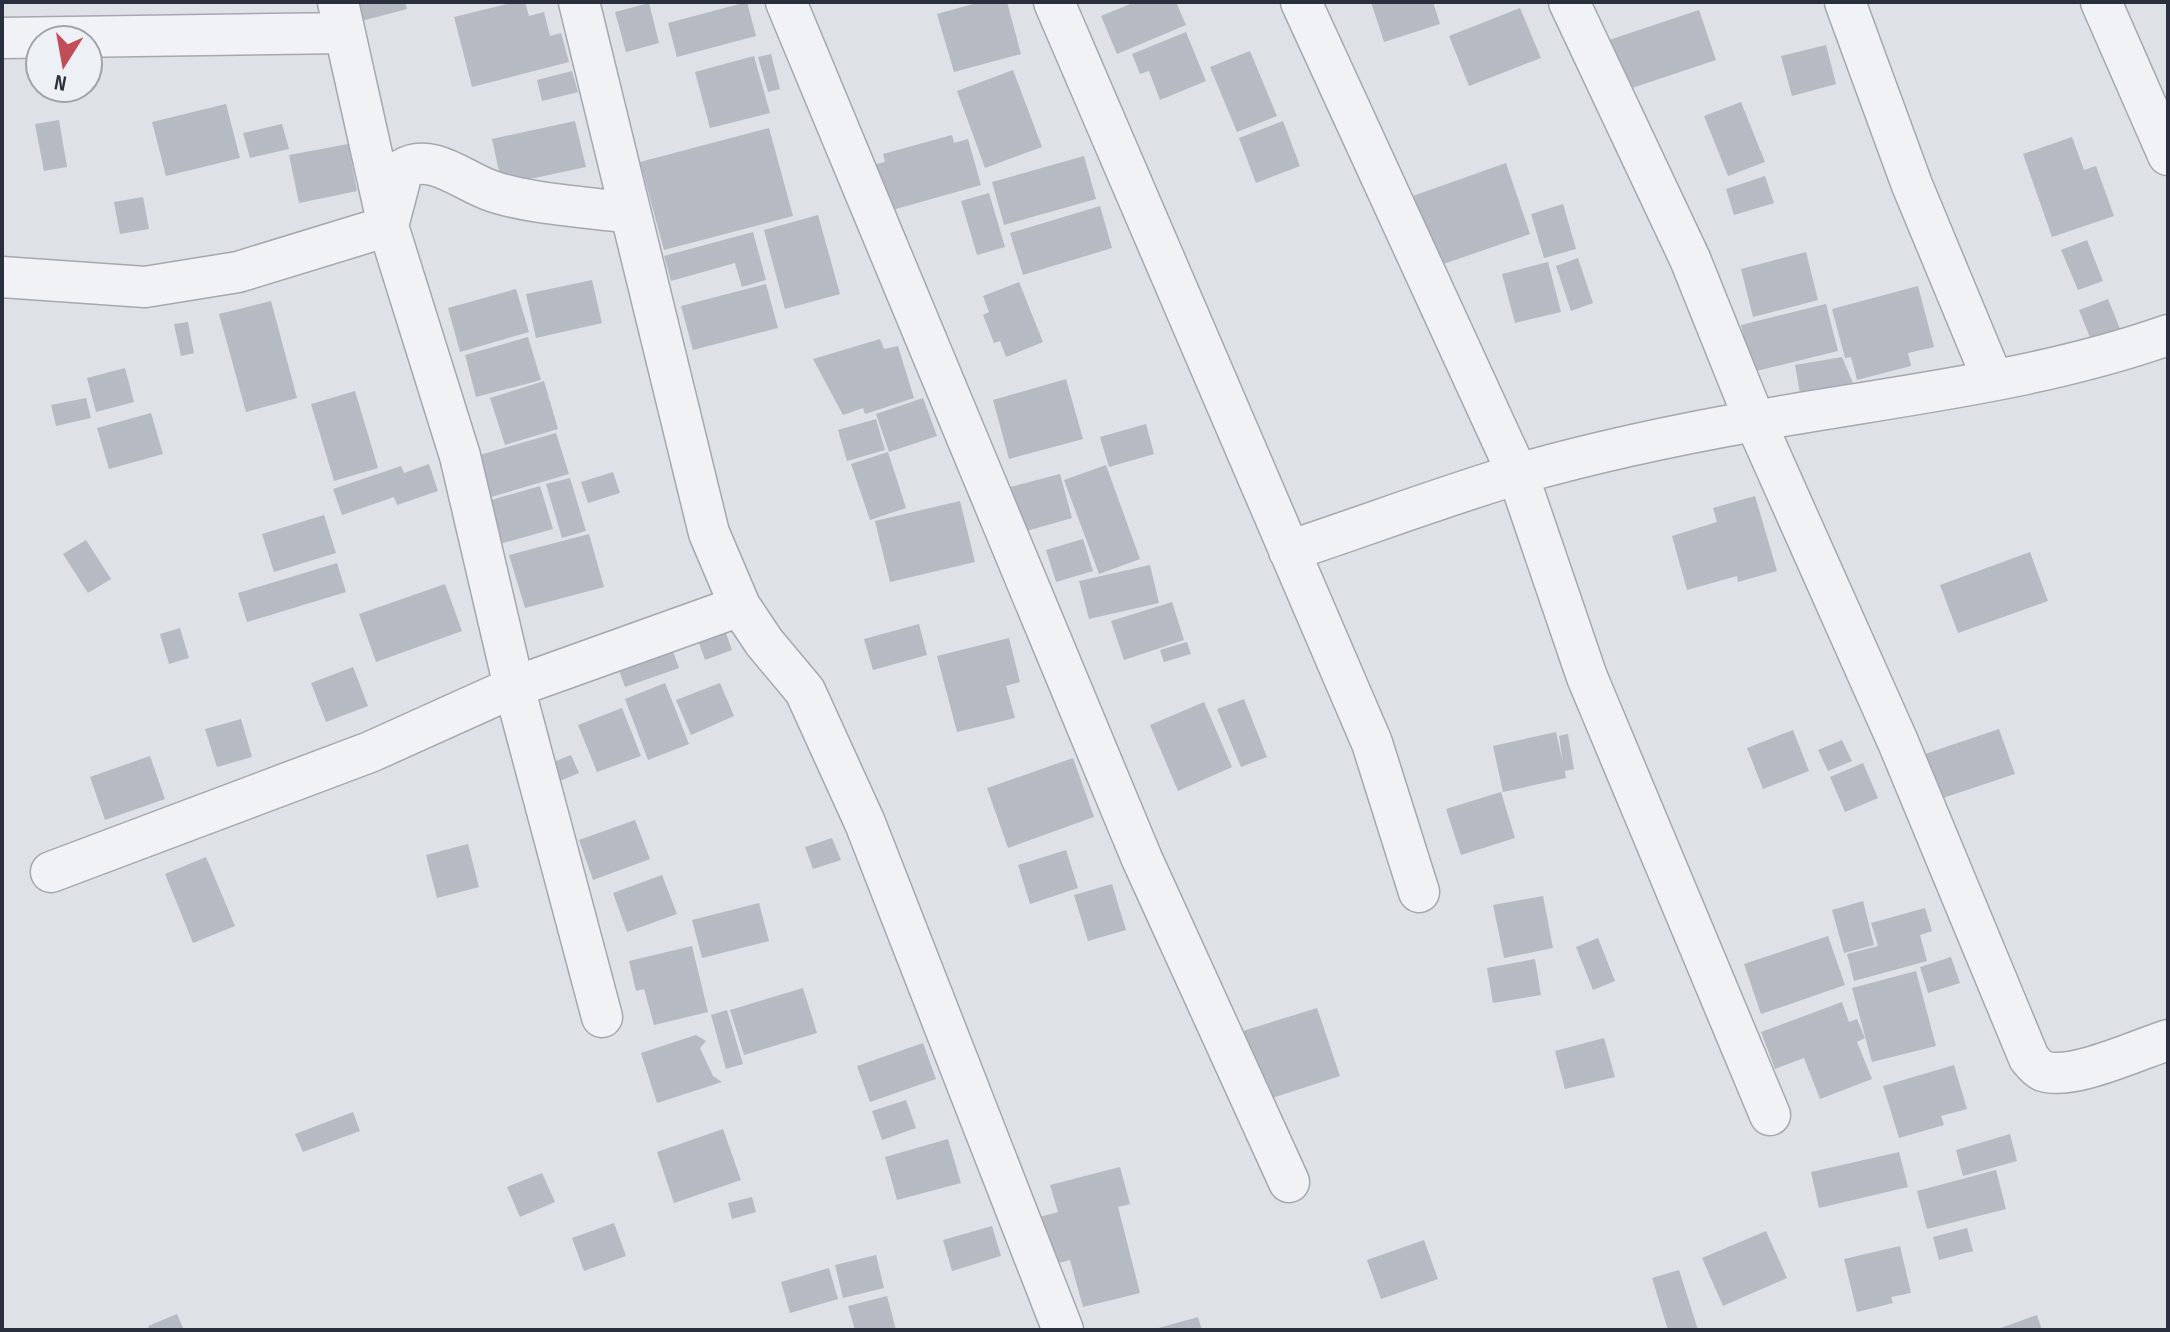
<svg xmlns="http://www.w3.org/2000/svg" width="2170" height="1332" viewBox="0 0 2170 1332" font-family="'Sofia Sans Condensed',sans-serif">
  <rect width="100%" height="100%" fill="#dee1e6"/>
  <!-- building -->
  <path fill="#b6bac3" d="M348 2H405L407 9 354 23Z
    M515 2H525L529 16 544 12 550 36 561 33 569 62 472 87 454 17Z
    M747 2 756 36 677 57 668 23Z
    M980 2H1007L1021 54 954 72 937 14Z
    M1135 2H1176L1186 25 1117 54 1101 16Z
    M1371 2H1433L1440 24 1384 42Z
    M649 3 659 43 626 52 615 12Z
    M1520 8 1541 58 1469 86 1449 36Z
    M1699 10 1716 60 1626 90 1609 40Z
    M1186 32 1206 81 1160 100 1149 71 1140 74 1132 54Z
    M1826 45 1836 84 1792 96 1781 56Z
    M1250 51 1277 116 1237 132 1210 67Z
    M771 54 780 89 768 92 758 57Z
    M754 56 770 113 710 128 695 72Z
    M1013 70 1042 147 985 168 957 91Z
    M572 71 578 92 542 101 537 80Z
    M1741 102 1765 162 1728 176 1704 116Z
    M226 104 240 158 166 176 152 122Z
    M59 120 67 167 44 171 35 124Z
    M575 121 586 167 502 185 492 139Z
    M1283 121 1300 166 1256 183 1239 138Z
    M282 124 289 149 250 158 243 133Z
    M769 128 793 216 664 250 640 162Z
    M952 135 954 143 968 139 981 185 889 211 876 164 885 162 883 154Z
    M2072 137 2084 170 2096 166 2114 216 2052 237 2023 154Z
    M348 144 357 191 299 203 289 155Z
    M1084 156 1096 199 1004 225 992 182Z
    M1506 163 1530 234 1432 268 1407 198Z
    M1765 176 1774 203 1734 215 1726 189Z
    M989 193 1005 247 977 255 961 201Z
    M143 197 149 229 120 234 114 202Z
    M1563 204 1576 249 1544 258 1531 214Z
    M1100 206 1112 248 1023 275 1010 233Z
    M818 215 840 294 785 309 764 230Z
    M753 232 766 280 742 287 735 263 671 281 664 256Z
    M2087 240 2103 281 2078 290 2061 250Z
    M1806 252 1818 300 1753 317 1741 269Z
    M1578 258 1593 303 1571 311 1556 266Z
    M1548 262 1561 312 1515 323 1502 274Z
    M592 280 602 323 536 338 526 294Z
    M1019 282 1043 342 1006 357 1000 341 994 343 983 315 989 312 983 296Z
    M766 284 778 328 693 350 681 306Z
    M1918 286 1934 347 1908 353 1911 366 1857 380 1851 357 1845 358 1832 309Z
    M516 289 529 332 460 352 448 308Z
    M2108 299 2126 344 2097 355 2079 310Z
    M271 301 297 398 246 412 219 314Z
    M1826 304 1838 351 1752 372 1741 325Z
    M188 322 194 353 181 356 174 324Z
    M528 337 541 380 476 397 465 355Z
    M880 339 884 349 898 346 914 398 865 414 863 408 843 415 813 359Z
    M1842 357 1860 400 1803 410 1795 365Z
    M125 368 134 402 96 412 87 378Z
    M1066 379 1083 439 1009 459 993 400Z
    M544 381 558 429 505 445 490 398Z
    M355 391 378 468 334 481 311 404Z
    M86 398 91 418 56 426 51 405Z
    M923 398 937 436 889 452 876 414Z
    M151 413 163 454 109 469 97 428Z
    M876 419 885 450 847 461 838 430Z
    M1146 424 1154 454 1109 467 1100 437Z
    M556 433 569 474 481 500 469 458Z
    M888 452 906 508 870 520 851 464Z
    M429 464 438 491 397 505 394 497 342 515 333 489 401 466 404 473Z
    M1106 465 1140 559 1099 574 1064 480Z
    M613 472 620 493 588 503 581 482Z
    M1060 474 1072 518 1023 532 1010 487Z
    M570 478 586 531 562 538 546 484Z
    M540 486 553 529 489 547 477 504Z
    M1755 496 1777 571 1738 582 1737 576 1687 590 1672 536 1717 522 1713 508Z
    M960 501 975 562 890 582 875 521Z
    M324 515 336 553 274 572 262 534Z
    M589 534 604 587 525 608 509 555Z
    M1083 539 1093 571 1056 582 1046 550Z
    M86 540 111 579 88 593 63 554Z
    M2030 552 2048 601 1958 633 1940 585Z
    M337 563 346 592 247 622 238 593Z
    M1150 565 1159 603 1089 619 1079 581Z
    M445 584 462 631 376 662 359 614Z
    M1172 602 1184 640 1124 660 1111 621Z
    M919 624 927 655 873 670 864 639Z
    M723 625 732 650 705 660 696 635Z
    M180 628 189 658 169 664 160 634Z
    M1009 638 1020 682 1006 686 1015 718 957 732 937 656Z
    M1187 642 1191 654 1164 662 1160 650Z
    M670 643 679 668 625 687 616 662Z
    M353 667 368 706 326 722 311 683Z
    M665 683 689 744 648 760 625 699Z
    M720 683 734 716 691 735 676 700Z
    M1244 699 1267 757 1241 767 1217 709Z
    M1204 702 1232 767 1178 791 1150 725Z
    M622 708 641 756 597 772 578 725Z
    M241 719 252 757 217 767 205 729Z
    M1999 729 2015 774 1940 799 1925 754Z
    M1793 730 1809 771 1763 789 1747 748Z
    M1556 732 1563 763 1559 736 1568 734 1574 769 1565 771 1566 778 1503 792 1493 746Z
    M1842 740 1852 761 1828 771 1818 750Z
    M571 755 579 773 553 784 546 765Z
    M150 756 165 799 105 820 90 777Z
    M1073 758 1094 817 1008 848 987 788Z
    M1863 763 1878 798 1845 812 1830 777Z
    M1501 792 1515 838 1461 855 1446 809Z
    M635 820 650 859 593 880 579 840Z
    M832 838 841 860 813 869 805 847Z
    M468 844 479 887 437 898 426 855Z
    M1066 850 1078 888 1030 904 1018 865Z
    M206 857 235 926 193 943 165 874Z
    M662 875 677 914 627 932 613 893Z
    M1112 884 1126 930 1088 941 1074 895Z
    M1543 896 1553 948 1504 958 1493 905Z
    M1863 901 1874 945 1844 953 1832 910Z
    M759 903 769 941 702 958 692 920Z
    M1925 908 1932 931 1920 935 1927 961 1854 981 1847 954 1878 946 1871 923Z
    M1828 936 1845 985 1761 1014 1744 964Z
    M1598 938 1615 981 1593 990 1576 947Z
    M692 946 708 1012 654 1025 644 989 636 991 629 961Z
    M1951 957 1960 983 1928 993 1920 967Z
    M1535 959 1541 995 1493 1003 1487 968Z
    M1916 971 1936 1046 1872 1062 1852 988Z
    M803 988 817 1033 744 1055 730 1010Z
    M1842 1002 1849 1022 1857 1019 1865 1038 1857 1042 1872 1079 1820 1099 1804 1058 1775 1069 1761 1032Z
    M1317 1008 1340 1076 1266 1100 1243 1031Z
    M727 1010 743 1064 726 1069 711 1015Z
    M696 1035 706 1041 700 1048 713 1076 722 1082 657 1103 641 1053Z
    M1604 1038 1615 1077 1565 1089 1555 1051Z
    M923 1043 936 1079 870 1102 857 1066Z
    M1954 1065 1967 1109 1941 1116 1944 1125 1899 1138 1883 1086Z
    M906 1100 916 1128 882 1140 872 1111Z
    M353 1112 360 1131 303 1152 295 1134Z
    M723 1129 741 1180 674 1203 657 1152Z
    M2010 1134 2017 1161 1963 1176 1956 1150Z
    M948 1139 961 1183 897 1200 885 1157Z
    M1899 1152 1908 1187 1819 1208 1811 1172Z
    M1120 1167 1130 1204 1118 1207 1140 1293 1083 1307 1070 1260 1048 1266 1036 1218 1058 1212 1050 1185Z
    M1996 1170 2006 1209 1927 1229 1917 1191Z
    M542 1173 555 1202 520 1217 507 1187Z
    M752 1197 756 1212 732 1219 728 1203Z
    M614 1223 626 1256 584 1271 572 1238Z
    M992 1226 1001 1256 952 1271 943 1240Z
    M1967 1228 1973 1251 1939 1260 1933 1237Z
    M1766 1231 1787 1278 1723 1306 1702 1258Z
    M1424 1240 1438 1279 1381 1299 1367 1260Z
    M1900 1246 1911 1293 1891 1297 1893 1303 1857 1312 1844 1259Z
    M876 1255 884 1288 843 1298 835 1265Z
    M829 1268 838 1299 790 1313 781 1282Z
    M1679 1270 1698 1330H1668L1652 1278Z
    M887 1296 896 1330H855L848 1306Z
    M177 1314 184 1330H150L148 1326Z
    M2037 1315 2042 1330H1995Z
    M1198 1317 1202 1330H1155V1329Z"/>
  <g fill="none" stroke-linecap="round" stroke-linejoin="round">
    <!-- minor casing -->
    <g stroke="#a4a8b0" stroke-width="43">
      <path id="minor" d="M338 2 388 226 460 456 514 687 602 1017
        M579 2 709 533 740 606 764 642 805 691 865 823 1063 1330
        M786 2 1142 859 1289 1182
        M1054 2 1372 743 1419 892
        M1301 2 1518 475 1587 677 1770 1115
        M1569 2 1690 259 1755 421 1898 742 2029 1058C2033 1063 2038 1069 2043 1071 2072 1081 2139 1049 2168 1040
        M1845 2 1912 185 1993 380
        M2101 2 2168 155
        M2 38 344 33
        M2 277 145 287 238 272 388 226 403 169C430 152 462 180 489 190 526 204 589 207 630 213
        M1289 551C1365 526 1441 497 1518 474 1595 452 1675 435 1754 421 1893 396 2034 382 2168 335
        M51 872 370 752 514 687 740 606"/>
    </g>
    <!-- minor -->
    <use href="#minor" stroke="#f1f2f5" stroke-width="40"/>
  </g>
  <!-- border -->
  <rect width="2170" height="1332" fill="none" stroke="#292f3c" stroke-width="8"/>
  <!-- north arrow -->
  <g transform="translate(64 64) rotate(191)"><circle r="38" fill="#edf0f4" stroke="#9fa3aa" stroke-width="2"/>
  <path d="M0-6L14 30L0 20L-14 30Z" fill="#c14d59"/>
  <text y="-12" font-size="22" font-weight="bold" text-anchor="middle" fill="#292f3c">N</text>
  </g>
</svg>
